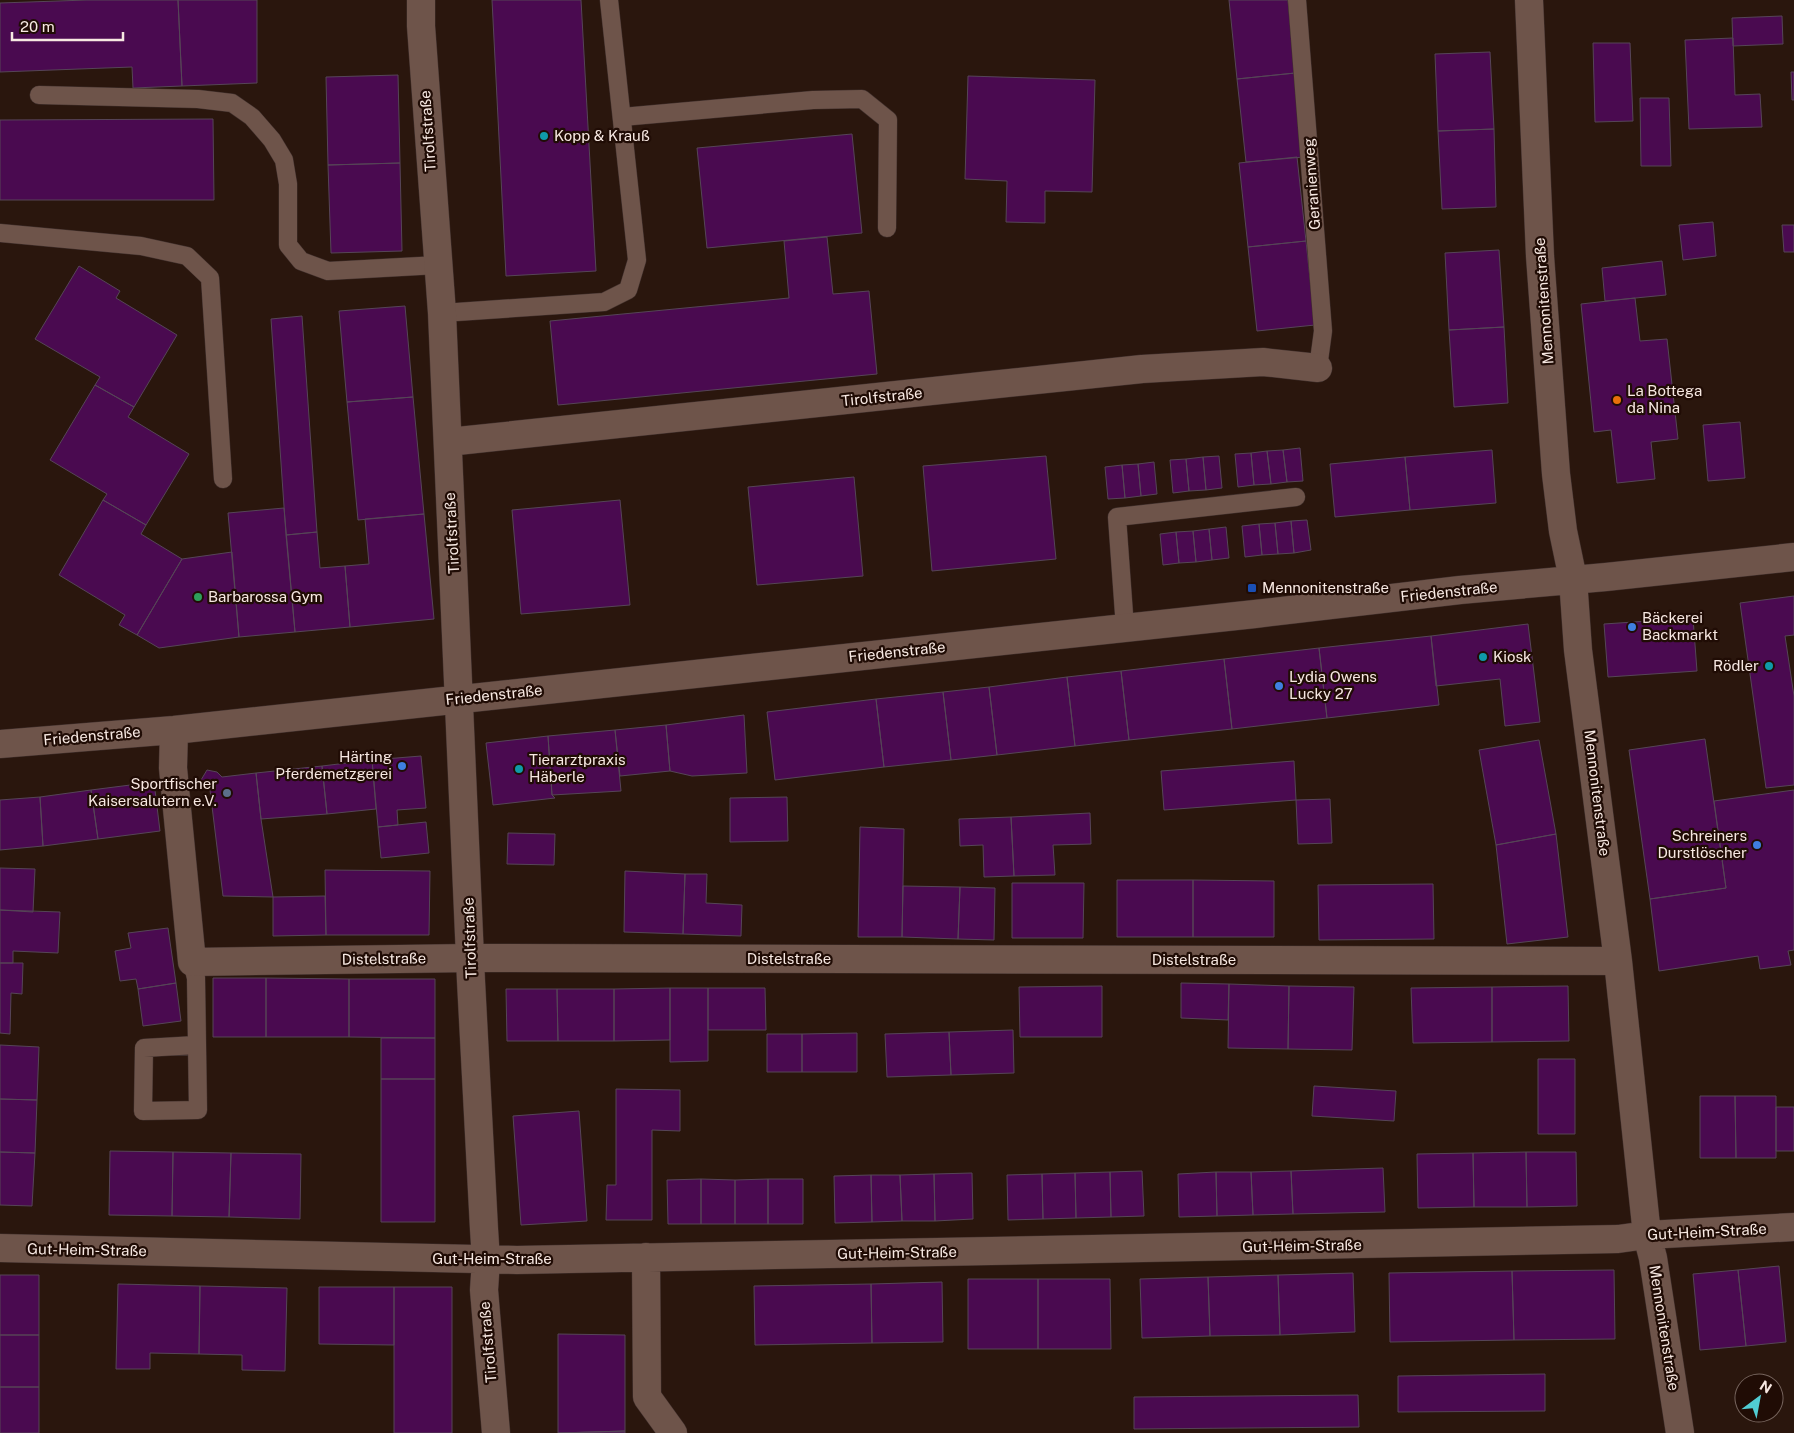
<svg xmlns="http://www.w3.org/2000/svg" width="1794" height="1433" viewBox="0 0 1794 1433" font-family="'Public Sans',sans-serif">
  <rect width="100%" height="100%" fill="#2a160d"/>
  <!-- building -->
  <path fill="#4a0a50" stroke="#564557" d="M87 0H178L182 86 133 88 132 67 0 72V3Z
    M178 0H257V83L182 86Z
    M492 0H581L596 271 506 276Z
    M1229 0H1288L1295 73 1237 79Z
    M1782 16 1783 44 1733 46 1732 18Z
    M1733 38 1735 95 1760 94 1762 127 1689 129 1685 40Z
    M1593 43H1630L1633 121 1595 122Z
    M1490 52 1494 129 1438 131 1435 54Z
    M1791 72H1794V100H1792Z
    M1295 73 1304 157 1246 162 1237 79Z
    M398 75 400 163 328 165 326 77Z
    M968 76 1095 80 1092 192 1045 191V223L1006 222 1007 181 965 179Z
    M1640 98H1669L1671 166H1641Z
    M213 119 214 200H0V120Z
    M1494 129 1496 207 1442 209 1438 131Z
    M852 134 862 233 707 248 697 148Z
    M1297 157 1306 241 1248 247 1239 163Z
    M400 163 402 251 331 253 328 165Z
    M1713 222 1716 256 1683 260 1679 225Z
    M1782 225H1794V252H1784Z
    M827 237 833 294 869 291 877 374 558 405 550 321 789 298 784 241Z
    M1306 241 1315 325 1257 331 1248 247Z
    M1499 250 1504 327 1449 330 1445 253Z
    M1662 261 1666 295 1605 301 1602 268Z
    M79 266 120 291 116 298 177 335 134 407 95 385 100 377 35 339Z
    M1635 298 1640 341 1667 339 1678 439 1651 442 1655 479 1617 483 1611 430 1594 432 1581 304Z
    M405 306 413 397 347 402 339 311Z
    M302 316 317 532 286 535 271 319Z
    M1504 327 1508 403 1454 407 1449 330Z
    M95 385 134 407 128 417 189 454 146 525 103 500 107 494 50 460Z
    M413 397 424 514 358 520 347 402Z
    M1740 422 1745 478 1708 481 1703 425Z
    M1300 448 1303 481 1287 482 1283 450Z
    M1283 450 1287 482 1271 484 1267 451Z
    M1492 450 1496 503 1410 510 1405 457Z
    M1267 451 1271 484 1254 485 1251 453Z
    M1251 453 1254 485 1238 487 1235 454Z
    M1046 456 1056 559 932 571 923 466Z
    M1219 456 1222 488 1206 490 1203 457Z
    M1203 457 1206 490 1189 491 1186 459Z
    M1405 457 1410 510 1335 517 1330 464Z
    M1186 459 1189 491 1173 493 1170 460Z
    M1154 462 1157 494 1141 496 1138 464Z
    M1138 464 1141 496 1125 498 1122 465Z
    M1122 465 1125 498 1108 499 1105 467Z
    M854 477 863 576 757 585 748 487Z
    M103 500 146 525 141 534 182 559 137 635 119 625 125 615 59 575Z
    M620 500 630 605 521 614 512 510Z
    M284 508 295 632 239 637 228 513Z
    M424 514 434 619 350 627 345 566 369 564 365 519Z
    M1307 520 1311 550 1294 553 1291 521Z
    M1291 521 1294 553 1278 554 1275 523Z
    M1275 523 1278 554 1262 555 1259 524Z
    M1259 524 1262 555 1245 557 1242 526Z
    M1226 527 1229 558 1212 560 1209 529Z
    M1209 529 1212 560 1196 562 1193 531Z
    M1193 531 1196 562 1179 563 1176 532Z
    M317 532 320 568 345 566 350 627 295 632 286 535Z
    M1176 532 1179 563 1163 565 1160 534Z
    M232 552 239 637 159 648 137 635 182 559Z
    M1794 596V635L1785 636 1794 696V785L1766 788 1740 603Z
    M1693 618 1697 671 1608 677 1604 624Z
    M1528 624 1540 722 1505 726 1500 679 1436 686 1431 636Z
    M1431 636 1439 705 1327 718 1319 648Z
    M1319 648 1327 718 1232 729 1224 659Z
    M1224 659 1232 729 1129 740 1121 671Z
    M1121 671 1129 740 1075 746 1067 677Z
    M1067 677 1075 746 997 755 989 687Z
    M989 687 997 755 951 760 943 692Z
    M943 692 951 760 884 767 876 699Z
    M876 699 884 767 775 780 767 712Z
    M744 715 747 773 692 776 670 771 666 725Z
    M666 725 670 771 620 776 615 730Z
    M615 730 621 791 552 795 548 736Z
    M548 736 552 795 555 798 493 805 486 743Z
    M1705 739 1726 888 1650 899 1629 750Z
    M1539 740 1556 834 1496 845 1479 750Z
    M421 756 426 808 397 810 398 825 378 827 372 760Z
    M372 760 376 809 327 814 322 766Z
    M1294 761 1296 800 1164 810 1161 771Z
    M322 766 327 814 261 819 256 773Z
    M207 770 217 772 222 777 256 773 261 819 273 897 223 896 210 790 205 788 201 780Z
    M154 782 160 831 98 839 91 790Z
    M91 790 98 839 43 846 40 797Z
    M1794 790V950L1788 951 1791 965 1760 969 1758 956 1659 971 1650 899 1726 888 1714 801Z
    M40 797 43 846 0 850V800Z
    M787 797 788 841 730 842V798Z
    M1330 799 1332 843 1298 844 1296 800Z
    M1090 813 1091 844 1053 845 1055 875 1014 876 1011 817Z
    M1011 817 1014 876 984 877 983 845 960 846 959 819Z
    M426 822 429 853 381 858 378 827Z
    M860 827 904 829 902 937H858Z
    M508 833 555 834 554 865 507 864Z
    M1556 834 1568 937 1507 944 1496 845Z
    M0 868 35 869 33 912 0 910Z
    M325 870 430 871 429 935H326Z
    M625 871 685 874 683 934 624 932Z
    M685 874H707L706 903 742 905 741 936 683 934Z
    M1117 880H1193V937H1117Z
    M1193 880 1274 881V937H1193Z
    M1012 883H1084L1083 938H1012Z
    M1433 884 1434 939 1319 940 1318 885Z
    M903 886 960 887 958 939 902 937Z
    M960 887 995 888 994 940 958 939Z
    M325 896 326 935 273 936V897Z
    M0 910 60 912 58 953 13 951V963H0Z
    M168 928 176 983 138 989 136 979 120 981 115 951 131 948 128 933Z
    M0 963H23L22 994 11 993 10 1034 0 1033Z
    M213 978H266V1037H213Z
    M266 978 349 979V1037H266Z
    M349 979H435V1038L349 1037Z
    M176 983 181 1021 143 1026 138 989Z
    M1181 983 1229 984 1228 1020 1181 1018Z
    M1229 984 1289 986 1288 1049 1228 1048Z
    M1102 986V1037H1020L1019 987Z
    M1289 986 1354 987 1352 1050 1288 1049Z
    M1568 986 1569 1041 1492 1042V987Z
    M1492 987V1042L1413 1043 1411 988Z
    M670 988H708V1061L670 1062Z
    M670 988V1040L614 1041V989Z
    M708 988H765L766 1030H708Z
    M506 989H557L558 1041H507Z
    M557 989H614V1041H558Z
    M1013 1030 1014 1073 951 1075 949 1032Z
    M949 1032 951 1075 887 1077 885 1034Z
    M857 1033V1072H802V1034Z
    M767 1034H802V1072H767Z
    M381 1038H435V1079H381Z
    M0 1045 39 1047 37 1100 0 1099Z
    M1538 1059H1575V1134H1538Z
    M381 1079H435V1222H381Z
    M1314 1086 1396 1091 1394 1121 1312 1116Z
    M616 1089 680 1090V1131L652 1130V1220H606L607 1185H616Z
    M1700 1096H1735L1736 1158H1700Z
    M1735 1096H1776V1158H1736Z
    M0 1099 37 1100 35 1153 0 1152Z
    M1776 1107H1794V1151H1776Z
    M579 1111 587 1221 521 1225 513 1116Z
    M110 1151 173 1152 172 1216 109 1215Z
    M0 1152 35 1153 32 1206 0 1205Z
    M173 1152 231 1153 229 1217 172 1216Z
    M1526 1152 1527 1207H1474L1473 1153Z
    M1526 1152H1576L1577 1206 1527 1207Z
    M231 1153 301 1154 300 1219 229 1217Z
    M1473 1153 1474 1207 1418 1208 1417 1154Z
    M1383 1168 1385 1212 1293 1214 1291 1171Z
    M1142 1171 1144 1216 1111 1217 1110 1172Z
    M1291 1171 1293 1214 1253 1215 1251 1172Z
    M1110 1172 1111 1217 1076 1218 1075 1173Z
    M1216 1172 1217 1216 1179 1217 1178 1174Z
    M1216 1172H1251L1253 1215 1217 1216Z
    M972 1173 973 1219 935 1221 934 1174Z
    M1075 1173 1076 1218 1043 1219 1042 1174Z
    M934 1174 935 1221H902L900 1175Z
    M1042 1174 1043 1219 1008 1220 1007 1175Z
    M871 1175 872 1222 835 1223 834 1176Z
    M871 1175H900L902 1221 872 1222Z
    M701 1179V1224H668L667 1180Z
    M701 1179 735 1180V1224H701Z
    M768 1179V1224H735V1180Z
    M768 1179H803V1224H768Z
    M1779 1266 1786 1342 1746 1346 1738 1270Z
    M1614 1270 1615 1339 1514 1340 1512 1271Z
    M1738 1270 1746 1346 1700 1350 1693 1274Z
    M1512 1271 1514 1340 1390 1342 1389 1273Z
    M1353 1273 1355 1332 1280 1335 1278 1275Z
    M0 1275H39V1335H0Z
    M1278 1275 1280 1335 1210 1336 1208 1277Z
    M1208 1277 1210 1336 1142 1338 1140 1279Z
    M968 1279H1038V1349H968Z
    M1038 1279H1110L1111 1349H1038Z
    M942 1282 943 1342 872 1343 871 1284Z
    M118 1284 200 1286 199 1354 150 1353V1369H116Z
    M871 1284 872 1343 755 1345 754 1286Z
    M200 1286 287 1288 285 1371 242 1370V1355L199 1354Z
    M319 1287H394V1345L319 1344Z
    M394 1287H452V1433H394Z
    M558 1334 625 1335V1431L558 1433Z
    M0 1335H39V1387H0Z
    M1545 1374V1411L1398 1412V1376Z
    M0 1387H39V1433H0Z
    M1358 1395 1359 1427 1134 1429V1397Z
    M625 1431V1433H558Z"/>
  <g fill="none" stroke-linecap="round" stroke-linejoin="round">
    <!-- service casing -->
    <g stroke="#40302d" stroke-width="19">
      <path id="service" d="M1297 0 1323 331 1318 368
        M39 95 198 99 232 103 252 117 272 140 284 160 288 184V245L301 261 328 271 438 265
        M622 117 813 100 862 99 888 120 887 228
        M0 233 141 246 187 256 210 278 223 479
        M442 313 604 302 628 290 637 260 609 0
        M1125 628 1117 517 1296 497
        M192 962 196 978 198 1110 143 1111 144 1048 196 1045"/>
    </g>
    <!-- minor casing -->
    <g stroke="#40302d" stroke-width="29">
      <path id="minor" d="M421 0V26L442 313 471 981 484 1229 486 1260 484 1290 496 1433
        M1529 0 1540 256 1556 474 1563 531 1573 579 1578 650 1618 961 1647 1235 1653 1258 1680 1433
        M448 442 1142 369 1263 362 1318 368
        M174 730 173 768 192 962 471 958 1618 961
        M0 744 174 730 1255 614 1460 590 1606 577 1794 557
        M0 1248 517 1260 1618 1239 1647 1235 1794 1227
        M646 1257 647 1397 673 1433"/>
    </g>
    <!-- service -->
    <use href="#service" stroke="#6e544a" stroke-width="18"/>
    <!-- minor -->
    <use href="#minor" stroke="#6e544a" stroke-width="28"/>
  </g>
  <!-- markers -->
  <g fill="#0f9aa8" stroke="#200c05" stroke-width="2">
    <circle cx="544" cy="136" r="5"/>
    <circle cx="1483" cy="657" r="5"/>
    <circle cx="1769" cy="666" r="5"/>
    <circle cx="519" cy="769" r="5"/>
  </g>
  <circle fill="#e8710a" stroke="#200c05" stroke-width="2" cx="1617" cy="400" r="5"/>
  <rect fill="#1a4fb4" stroke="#200c05" stroke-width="2" x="1247" y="583" width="10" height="10" rx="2.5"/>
  <circle fill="#2e9e5b" stroke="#200c05" stroke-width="2" cx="198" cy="597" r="5"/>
  <g fill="#3f7fe0" stroke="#200c05" stroke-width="2">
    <circle cx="1632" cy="627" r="5"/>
    <circle cx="1279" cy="686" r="5"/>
    <circle cx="402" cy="766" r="5"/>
    <circle cx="1757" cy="845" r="5"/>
  </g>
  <circle fill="#5c6f8a" stroke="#200c05" stroke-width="2" cx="227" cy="793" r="5"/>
  <g text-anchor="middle" stroke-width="4.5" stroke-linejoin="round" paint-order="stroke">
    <!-- street labels -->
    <g font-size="15" fill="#f7e8e2" stroke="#200c05">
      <text transform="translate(428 131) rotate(-94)" y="5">Tirolfstraße</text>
      <text transform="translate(1312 184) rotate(-94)" y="5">Geranienweg</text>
      <text transform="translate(1544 301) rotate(-94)" y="5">Mennonitenstraße</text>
      <text transform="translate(882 397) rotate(-6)" y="5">Tirolfstraße</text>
      <text transform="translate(452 533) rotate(-93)" y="5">Tirolfstraße</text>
      <text transform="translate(1449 592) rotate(-6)" y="5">Friedenstraße</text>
      <text transform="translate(897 652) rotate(-6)" y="5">Friedenstraße</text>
      <text transform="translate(494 695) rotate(-6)" y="5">Friedenstraße</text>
      <text transform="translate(92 736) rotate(-5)" y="5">Friedenstraße</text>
      <text transform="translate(1597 793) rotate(83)" y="5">Mennonitenstraße</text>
      <text transform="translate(470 938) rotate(-92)" y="5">Tirolfstraße</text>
      <text transform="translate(384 959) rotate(-1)" y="5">Distelstraße</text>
      <text x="789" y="964">Distelstraße</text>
      <text x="1194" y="965">Distelstraße</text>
      <text transform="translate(1707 1232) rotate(-3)" y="5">Gut-Heim-Straße</text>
      <text transform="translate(1302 1246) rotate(-1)" y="5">Gut-Heim-Straße</text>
      <text transform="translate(87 1250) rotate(1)" y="5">Gut-Heim-Straße</text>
      <text transform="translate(897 1253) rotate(-1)" y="5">Gut-Heim-Straße</text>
      <text x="492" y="1264">Gut-Heim-Straße</text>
      <text transform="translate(1664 1328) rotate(81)" y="5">Mennonitenstraße</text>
      <text transform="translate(488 1342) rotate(-95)" y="5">Tirolfstraße</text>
    </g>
    <!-- poi labels -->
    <g font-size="15" fill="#f7e8e2" stroke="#200c05" text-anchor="start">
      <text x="554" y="141">Kopp &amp; Krauß</text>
      <text x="1627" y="396">La Bottega<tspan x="1627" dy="17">da Nina</tspan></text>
      <text x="1262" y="593">Mennonitenstraße</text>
      <text x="208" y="602">Barbarossa Gym</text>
      <text x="1642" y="623">Bäckerei<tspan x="1642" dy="17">Backmarkt</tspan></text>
      <text x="1493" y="662">Kiosk</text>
      <text x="1759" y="671" text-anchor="end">Rödler</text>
      <text x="1289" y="682">Lydia Owens<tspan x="1289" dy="17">Lucky 27</tspan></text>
      <text x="392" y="762" text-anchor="end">Härting<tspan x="392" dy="17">Pferdemetzgerei</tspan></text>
      <text x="529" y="765">Tierarztpraxis<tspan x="529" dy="17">Häberle</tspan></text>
      <text x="217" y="789" text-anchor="end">Sportfischer<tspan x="217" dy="17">Kaisersalutern e.V.</tspan></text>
      <text x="1747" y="841" text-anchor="end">Schreiners<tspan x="1747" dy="17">Durstlöscher</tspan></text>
    </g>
  </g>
  <!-- north arrow -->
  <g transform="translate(1759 1398) rotate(32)"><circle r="24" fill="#200c05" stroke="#76645d"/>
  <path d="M0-4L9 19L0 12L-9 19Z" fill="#51ccd3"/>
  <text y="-8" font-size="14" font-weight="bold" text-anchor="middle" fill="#f7e8e2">N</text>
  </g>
  <!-- scale -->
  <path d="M12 32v8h111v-8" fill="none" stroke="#f7e8e2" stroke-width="2.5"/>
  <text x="20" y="32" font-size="15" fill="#f7e8e2" stroke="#200c05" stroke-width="4" paint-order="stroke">20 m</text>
</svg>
